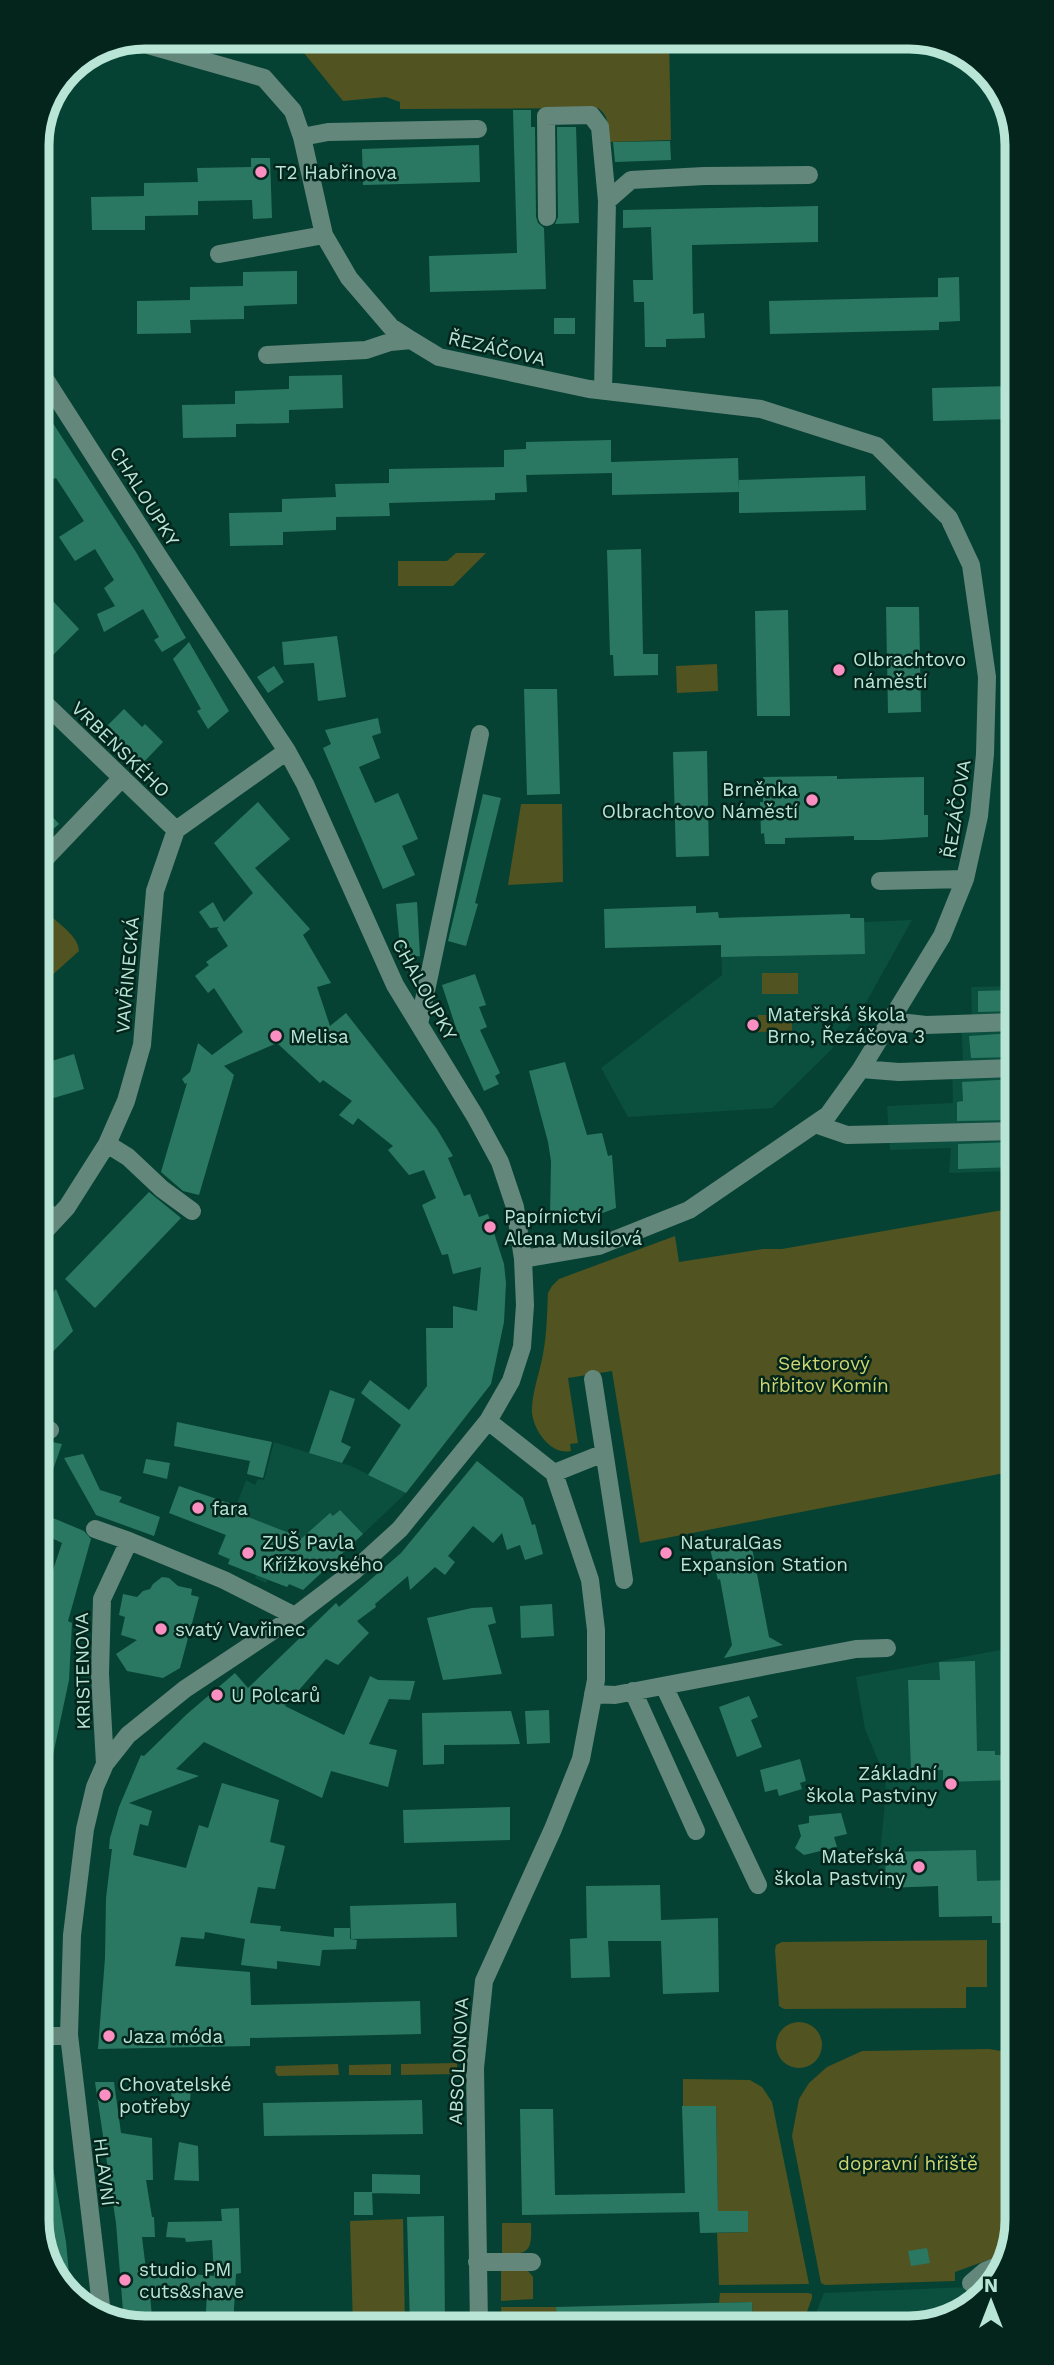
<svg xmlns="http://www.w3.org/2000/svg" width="1054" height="2365" viewBox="0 0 1054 2365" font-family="'Work Sans',sans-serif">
  <rect width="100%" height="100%" fill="#064233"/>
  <!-- built -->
  <path fill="#0b4f3f" d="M850 914 851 918H864L865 922 912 920 867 1001 832 1049 772 1108 628 1117 601 1068 722 975 721 941 734 917Z
    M1014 986V1171L949 1173 951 1148 890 1150 887 1106 953 1103 952 1063 963 1060 961 1018 972 1017 971 987Z
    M274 1442 351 1466 406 1493 363 1534 287 1587 268 1580 266 1583 255 1578 256 1575 218 1554 246 1480 255 1485 258 1479 264 1480Z
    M1016 1647V1923H992V1916L939 1917 938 1886 886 1888V1872L878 1874 886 1792 885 1777 865 1729 856 1677Z
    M992 2286 944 2322 812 2323 824 2293Z"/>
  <!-- green -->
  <path fill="#515320" d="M291 37H669L671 140 609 142C608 128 610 116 598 108L400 109V102L386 97 343 101Z
    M456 553H486L453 586H398V561H447Z
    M717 664 718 691 677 693 676 666Z
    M521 804H562L563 882 508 885Z
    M51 916C61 926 78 936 79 951L39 987V926Z
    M762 973H798V994H762Z
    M758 1015H792V1031L758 1032Z
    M1014 1208 1015 1471 640 1543 612 1371 568 1378 578 1443 570 1444 571 1451C550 1456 530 1426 532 1407 533 1390 540 1371 543 1354 547 1334 547 1313 548 1293L552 1286 559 1279 675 1236 679 1262 763 1249H782Z
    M987 1940V1987H966V2008L784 2009 779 2006 775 1950 776 1945 782 1942Z
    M776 2045a23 23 0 1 1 46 0a23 23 0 1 1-46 0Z
    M989 2049 1007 2052 1017 2061V2221L1007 2253 955 2272V2281L825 2285 821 2283 792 2136 799 2099 809 2083 827 2067 862 2051Z
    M457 2063V2074L401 2075V2064Z
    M338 2064 339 2075 278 2076 275 2072 276 2066Z
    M391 2064V2075H349V2065Z
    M683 2079 750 2080 762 2087 772 2102 809 2284 719 2285 717 2233 748 2232V2211H718L716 2106H683Z
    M403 2219 405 2326H353L350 2221Z
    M502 2223H531C532 2251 530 2254 502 2255Z
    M501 2269 528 2271 533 2277V2299L501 2301Z
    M720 2293H808L812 2294V2298L803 2323 753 2324 752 2302 719 2303Z
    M501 2307H556L557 2325H502Z"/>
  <!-- building -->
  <path fill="#2b7862" d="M513 110H531V127H535L536 217 538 223 544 228 546 289 430 292 429 256 517 253Z
    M557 127H576L579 223 555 224 558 217Z
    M670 141 671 160 615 162 613 142Z
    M479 145 480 182 363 185 362 149Z
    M251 158H270L272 218 253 219 252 200 198 201V215L145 216V230H92L91 197 144 196V183L198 182 197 168 251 167Z
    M818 206V242L692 245 693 314 704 313 705 338 666 339V347H645L644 302H634L633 280H653L651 227 623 228V210Z
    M297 271V304L244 306V319L190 320 191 333 137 334V301L190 300V287L243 286V272Z
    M959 277 960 321 939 322V330L770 334 769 301 938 297V278Z
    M554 318H575V334H554Z
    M342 375 343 408 289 410V423L236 424V437L183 438 182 405 235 404V391L289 389V376Z
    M1012 386V419L933 421 932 388Z
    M38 400 136 552 186 638 162 652 154 640 159 637 143 609 104 632 97 614 115 606 104 588 114 580 95 549 75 561 59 537 84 521 56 478 54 479 38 455Z
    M611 440V462L738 458 739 492 612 495V473L526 475 527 492 495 493V500L389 503 390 516 336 517V530L283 532V545L230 546 229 513 282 512V499L336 497 335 484 389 483V469L504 467V450L526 449V442Z
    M865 476 866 510 739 513V480Z
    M641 549 643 654H658V675L614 676 613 655H610L607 550Z
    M38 585 79 629 52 656 38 642Z
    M886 607H919L921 712 888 713Z
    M788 610 790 716H757L755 611Z
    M337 636 346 697 318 701 314 663 284 665 282 642Z
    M189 642 229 711 208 729 197 711 201 709 173 659Z
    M274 666 284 682 268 693 257 677Z
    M524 689H557L560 794 527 795Z
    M124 709 142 727 145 724 163 742 139 767 102 731Z
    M378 718 381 733 372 736 380 758 359 767 375 803 398 793 418 839 402 846 415 875 383 889 323 748 331 744 325 730Z
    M707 751 709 856 676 857 673 752Z
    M837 776V779L924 777V815H928V837L880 840H854V836L785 838V844H765L764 833 761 834 760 802H763V777Z
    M483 794 501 798 475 903 478 904 466 946 448 941Z
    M39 802 59 824 39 841Z
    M258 802 290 839 255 868 310 929 303 935 331 983 317 987 330 1026 346 1013 437 1129 453 1156 448 1158 464 1196 470 1194 479 1217 488 1214 504 1264 506 1283 504 1322 491 1384 406 1493 368 1475 401 1425 361 1393 370 1380 409 1410 427 1386 426 1328H453V1306L477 1311 481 1267 453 1274 448 1254 442 1255 422 1205 436 1198 424 1170 409 1175 388 1150 393 1146 358 1118 353 1125 339 1115 352 1101 323 1080 320 1083 277 1043 224 1066 234 1075 199 1195 183 1191 161 1172 187 1083 185 1084 182 1079 190 1072 198 1043 212 1055 243 1032 214 988 208 993 195 976 209 965 206 962 228 946 217 929 219 927 210 928 199 912 213 902 224 922 253 893 214 843Z
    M417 902 420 956 401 958 396 904Z
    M696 906V913L718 912 719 918 850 914V918H864L865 954 721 957V945L605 948 604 909Z
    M475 974 486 1005 479 1007 487 1027 480 1030 500 1073 495 1076 499 1084 484 1091 457 1031 442 985Z
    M1014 990V1011L978 1012V991Z
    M1014 1033V1057L971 1058 969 1036Z
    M74 1054 84 1089 40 1102 39 1065Z
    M565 1062 587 1135 602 1133 608 1156 612 1155 616 1208 584 1220 550 1219 551 1161 548 1142 529 1071Z
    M1014 1079V1120L957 1121V1102L963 1101 962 1082Z
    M1014 1142V1167L958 1169V1144Z
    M149 1192 181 1218 95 1308 65 1279Z
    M56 1289 73 1331 40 1365V1305Z
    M330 1390 355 1399 341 1442 351 1447 342 1463 309 1453Z
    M177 1422 272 1442 263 1478 247 1474 250 1461 174 1446Z
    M47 1441 62 1444 43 1498H41L40 1460Z
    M83 1454 100 1490 122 1497 119 1502 160 1517 154 1536 96 1515 64 1458Z
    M146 1459 170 1463 167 1479 143 1473Z
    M477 1461 523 1498 532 1525 535 1524 543 1554 525 1560 520 1545 507 1550 502 1533 493 1543 473 1526 448 1556 455 1562 445 1575 435 1567 410 1590 408 1576 375 1604 376 1607 357 1621 369 1633 338 1665 326 1659 285 1706 344 1735 370 1676 378 1680 415 1681 410 1700 389 1699 369 1744 397 1750 388 1787 331 1771 322 1798 204 1742 176 1769 199 1776 129 1803 152 1811 148 1826 140 1824 133 1855 186 1868 199 1825 208 1828 222 1783 279 1800 270 1842 285 1846 275 1889 258 1887 250 1923 281 1926 280 1931 334 1937V1928H350V1939L357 1940 356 1949 322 1950 320 1966 277 1961V1969L241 1965 245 1939 205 1932 204 1939 181 1937 175 1966 250 1972 251 2005 420 2001 421 2034 250 2038V2046L98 2049 105 1958 106 1898 112 1849H109L110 1838 119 1807 141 1755 144 1756 187 1714 235 1673 248 1688 336 1603 339 1607 401 1553Z
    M179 1486 246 1509 245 1512 249 1514 248 1517 302 1538 330 1513 333 1516 340 1510 363 1534 303 1590 289 1584 287 1587 228 1564 230 1559 218 1554 226 1535 169 1513Z
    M41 1513 84 1531 91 1539 68 1621 72 1623 69 1680 47 1783H41V1668L44 1669 47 1630 41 1628V1566L53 1570 62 1543 41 1533Z
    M750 1537 769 1637 783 1645 724 1658 732 1645 720 1579 718 1580 709 1545Z
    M162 1577 169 1578 178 1586 192 1589 191 1595 199 1597 180 1668 163 1678 127 1671 116 1654 137 1640 121 1635 125 1617 119 1615 123 1594 137 1597 143 1591 150 1589 153 1584Z
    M552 1604 554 1636 521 1638 520 1606Z
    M492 1607 496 1623 488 1625 502 1674 443 1680 427 1618 472 1608Z
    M975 1661 977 1751H995V1755H1016V1780L943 1782V1770L911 1771 908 1680H940L939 1662Z
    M749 1696 758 1717 751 1720 762 1747 737 1757 719 1707Z
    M549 1710 550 1743 527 1744 525 1711Z
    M511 1711 520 1744 444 1745V1764L423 1765 422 1713Z
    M800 1759 806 1781 800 1783 802 1789 779 1796 777 1789 765 1792 760 1770Z
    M510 1807V1840L404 1843 403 1810Z
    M841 1813 847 1834 834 1837 837 1847 804 1855 795 1848 801 1836 798 1825 809 1823V1816Z
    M976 1850 977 1881 1016 1880V1923H992V1916L939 1917 938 1886 886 1888 885 1852Z
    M660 1885 661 1920 718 1918 719 1992 663 1994 661 1941H608L610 1977 571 1978 570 1939 587 1938 586 1886Z
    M456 1903 457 1937 351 1939 350 1906Z
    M95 2082H114L121 2133 152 2138 153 2180H146L152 2217H154L155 2237H142L146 2270 214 2276 212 2240 186 2242 185 2238 166 2237 168 2222 222 2221 221 2209 239 2208 241 2273 236 2274 233 2327 205 2328 207 2294 152 2290 153 2294 150 2295 153 2328H137L124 2323 116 2223Z
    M172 2084 191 2086 190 2102 171 2101Z
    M422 2100 423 2134 264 2136 263 2103Z
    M682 2106H716L718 2211H748V2232L700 2233 699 2212 522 2215 520 2109H553L555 2195 685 2193Z
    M179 2142 198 2146 199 2181 174 2180Z
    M51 2156 66 2242 71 2295 43 2255 42 2157Z
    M372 2174 420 2175V2194L372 2193Z
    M354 2192H372L373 2215H354Z
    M444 2216 445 2326H410L407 2217Z
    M927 2248 930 2263 911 2266 908 2251Z
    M752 2302 753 2324H720V2322L557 2325 556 2307Z"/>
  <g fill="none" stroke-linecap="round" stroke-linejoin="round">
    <!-- minor -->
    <path stroke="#64877b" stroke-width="18" d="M134 41 264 78 293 111 302 137 324 235 349 278 391 327 411 340 439 357 589 389 761 409 877 446 949 518 971 565 987 677 985 754 979 816 965 879 942 936 861 1069 828 1115 689 1210 599 1246 523 1259
      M302 137 328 132 478 129
      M547 217 546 116 591 115 600 127 607 201
      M219 254 324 235
      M267 355 366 350 390 342 411 340
      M38 368 157 554 287 751 305 784 395 985 475 1116 500 1162 515 1207 523 1259 525 1305 522 1347 511 1381 488 1421 400 1529 354 1571 295 1616 185 1689 128 1735 105 1764 95 1787 85 1829 72 1935 69 2035 102 2314
      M603 391 607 201 631 180 704 176 809 175
      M38 697 176 830
      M39 865 121 779
      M880 881 965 879
      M890 1021 926 1025 1014 1022
      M419 1024 480 734
      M861 1069 899 1072 1014 1068
      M815 1124 847 1135 1014 1131
      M107 1144 128 1157 162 1189 192 1211
      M40 1206 55 1219
      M40 1236 67 1207 107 1144 126 1101 142 1045 155 891 176 830 287 751
      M593 1379 624 1580
      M40 1426 50 1430
      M554 1473 604 1453
      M95 1529 129 1541
      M664 1686 758 1885
      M633 1691 696 1831
      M593 1694 615 1695 856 1649 887 1648
      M105 1764 100 1674 102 1599 129 1541 224 1580 295 1616
      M42 2037 69 2035
      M477 2262H532
      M971 2283 985 2271 1004 2263
      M479 2326 475 2068 484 1981 553 1829 581 1759 596 1680V1630L590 1580 554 1473 488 1421"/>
  </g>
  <!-- markers -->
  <g fill="#fc8fc2" stroke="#04251c" stroke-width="2.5">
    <circle cx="261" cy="172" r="7"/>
    <circle cx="839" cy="670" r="7"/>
    <circle cx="812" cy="800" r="7"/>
    <circle cx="753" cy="1025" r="7"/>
    <circle cx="276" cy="1036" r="7"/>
    <circle cx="490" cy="1227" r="7"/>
    <circle cx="198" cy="1508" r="7"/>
    <circle cx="248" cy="1553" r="7"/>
    <circle cx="666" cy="1553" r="7"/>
    <circle cx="161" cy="1629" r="7"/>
    <circle cx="217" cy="1695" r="7"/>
    <circle cx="951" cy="1784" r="7"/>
    <circle cx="919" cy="1867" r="7"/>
    <circle cx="109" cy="2036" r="7"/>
    <circle cx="105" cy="2095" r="7"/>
    <circle cx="125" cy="2280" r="7"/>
  </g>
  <g text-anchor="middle" stroke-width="5" stroke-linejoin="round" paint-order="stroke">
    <!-- poi labels -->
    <g font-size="19" fill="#b8e5d5" stroke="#04251c" text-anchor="start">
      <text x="275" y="179">T2 Habřinova</text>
      <text x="853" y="666">Olbrachtovo<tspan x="853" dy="22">náměstí</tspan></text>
      <text x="798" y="796" text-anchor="end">Brněnka<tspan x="798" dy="22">Olbrachtovo Náměstí</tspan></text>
      <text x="767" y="1021">Mateřská škola<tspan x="767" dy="22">Brno, Řezáčova 3</tspan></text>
      <text x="290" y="1043">Melisa</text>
      <text x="504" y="1223">Papírnictví<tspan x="504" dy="22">Alena Musilová</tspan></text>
      <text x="212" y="1515">fara</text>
      <text x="262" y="1549">ZUŠ Pavla<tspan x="262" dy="22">Křížkovského</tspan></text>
      <text x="680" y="1549">NaturalGas<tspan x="680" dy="22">Expansion Station</tspan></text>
      <text x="175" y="1636">svatý Vavřinec</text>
      <text x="231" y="1702">U Polcarů</text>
      <text x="937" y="1780" text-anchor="end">Základní<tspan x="937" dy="22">škola Pastviny</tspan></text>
      <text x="905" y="1863" text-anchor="end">Mateřská<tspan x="905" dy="22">škola Pastviny</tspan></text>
      <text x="123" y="2043">Jaza móda</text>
      <text x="119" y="2091">Chovatelské<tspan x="119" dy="22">potřeby</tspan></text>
      <text x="139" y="2276">studio PM<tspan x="139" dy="22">cuts&amp;shave</tspan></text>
    </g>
    <!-- street labels -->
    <g font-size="19" fill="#b8e5d5" stroke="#04251c">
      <text transform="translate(497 348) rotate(13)" y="7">ŘEZÁČOVA</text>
      <text transform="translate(145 496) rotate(58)" y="7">CHALOUPKY</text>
      <text transform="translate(121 749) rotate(44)" y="7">VRBENSKÉHO</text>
      <text transform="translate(956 809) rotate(-81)" y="7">ŘEZÁČOVA</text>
      <text transform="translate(127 975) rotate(-85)" y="7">VAVŘINECKÁ</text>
      <text transform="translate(425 989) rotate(61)" y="7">CHALOUPKY</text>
      <text transform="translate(82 1671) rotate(-91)" y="7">KRISTENOVA</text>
      <text transform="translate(458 2061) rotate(-87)" y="7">ABSOLONOVA</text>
      <text transform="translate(105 2172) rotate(83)" y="7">HLAVNÍ</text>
    </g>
    <!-- park labels -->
    <g font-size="19" fill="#d0d56f" stroke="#04251c">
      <text x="824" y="1370">Sektorový<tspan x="824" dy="22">hřbitov Komín</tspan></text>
      <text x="908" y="2170">dopravní hřiště</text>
    </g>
  </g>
  <!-- crop -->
  <path d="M0 0H1054V2365H0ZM145 49H909A96 96 0 0 1 1005 145V2220A96 96 0 0 1 909 2316H145A96 96 0 0 1 49 2220V145A96 96 0 0 1 145 49Z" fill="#04251c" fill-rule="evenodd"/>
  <path fill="none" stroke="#b8e5d5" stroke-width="9" d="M145 49H909A96 96 0 0 1 1005 145V2220A96 96 0 0 1 909 2316H145A96 96 0 0 1 49 2220V145A96 96 0 0 1 145 49Z"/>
  <!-- north arrow -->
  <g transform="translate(991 2302)" stroke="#04251c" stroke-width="5" paint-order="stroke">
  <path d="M0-5L12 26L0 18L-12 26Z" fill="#b8e5d5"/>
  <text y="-10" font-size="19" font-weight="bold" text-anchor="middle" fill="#b8e5d5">N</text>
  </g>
</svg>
